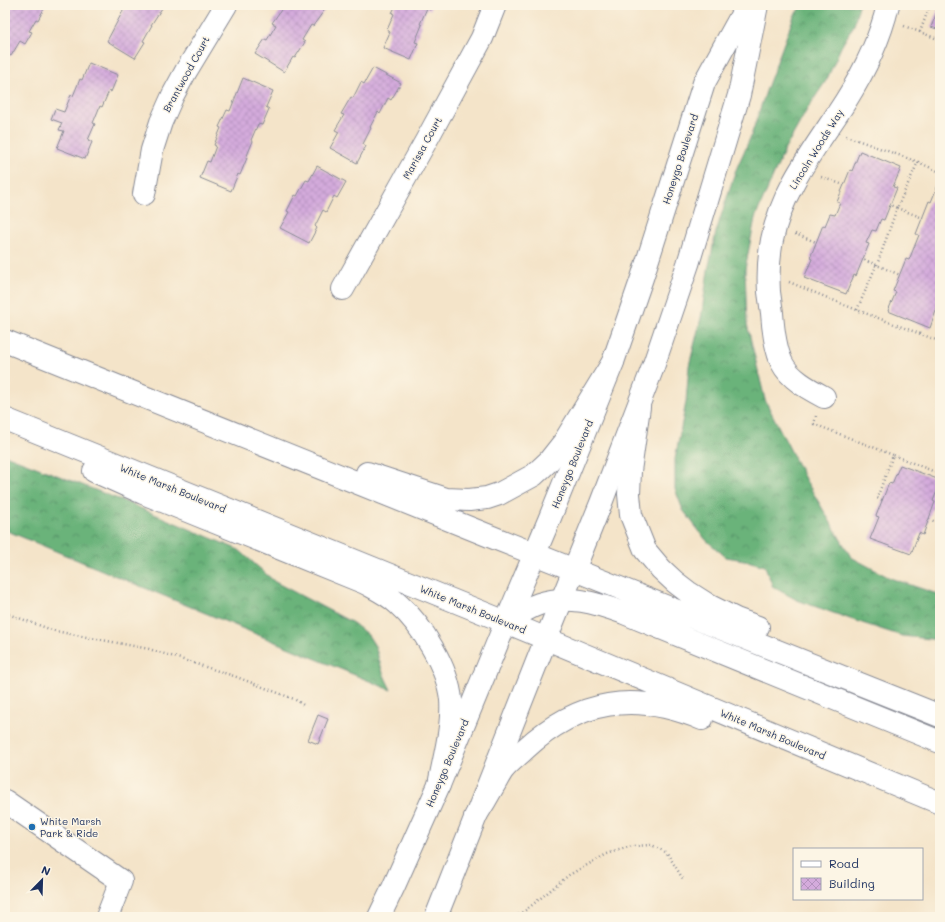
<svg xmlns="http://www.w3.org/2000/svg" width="945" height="922" viewBox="0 0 945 922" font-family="Mali,sans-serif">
  <defs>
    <pattern id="forest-crowns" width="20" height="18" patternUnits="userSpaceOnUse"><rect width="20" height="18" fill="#6ab37a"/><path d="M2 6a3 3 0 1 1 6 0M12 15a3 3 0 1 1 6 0" fill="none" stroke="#569267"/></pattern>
    <pattern id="building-cross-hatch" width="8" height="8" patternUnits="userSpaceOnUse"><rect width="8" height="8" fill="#d4abdc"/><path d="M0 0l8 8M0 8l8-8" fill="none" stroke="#b593bf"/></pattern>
  </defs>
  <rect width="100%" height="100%" fill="#fcf5e5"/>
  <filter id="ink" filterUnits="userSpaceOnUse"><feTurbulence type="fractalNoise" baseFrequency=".025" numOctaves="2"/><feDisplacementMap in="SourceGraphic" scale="8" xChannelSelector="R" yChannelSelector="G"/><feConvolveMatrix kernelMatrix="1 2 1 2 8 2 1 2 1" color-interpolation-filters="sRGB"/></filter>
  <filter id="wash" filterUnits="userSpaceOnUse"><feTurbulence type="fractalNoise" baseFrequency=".012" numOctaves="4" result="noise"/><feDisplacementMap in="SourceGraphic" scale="16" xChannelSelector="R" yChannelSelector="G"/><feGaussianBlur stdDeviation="0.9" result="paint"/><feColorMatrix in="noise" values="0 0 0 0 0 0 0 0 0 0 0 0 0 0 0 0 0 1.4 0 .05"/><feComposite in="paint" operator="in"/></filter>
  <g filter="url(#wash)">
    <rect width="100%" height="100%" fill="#f4e4c9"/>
    <!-- forest -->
    <path fill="url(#forest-crowns)" stroke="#42716c" d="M802 5H859L854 25 841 47 827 79 808 108 785 149 755 218 745 269 747 324 765 400 805 479 851 557 890 578 940 595V640L902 636 853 620 797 600 773 587 765 566 744 560 726 557 706 540 683 510 675 489V459L686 402 689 366 701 318 708 270 716 232 735 172 751 136 766 91 794 16Z
      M5 455 126 502 239 550 275 582 353 623 368 635 375 646 383 673 391 690 5 530Z"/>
    <g id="blocks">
      <!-- building -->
      <path fill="url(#building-cross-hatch)" d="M9 5H46L38 20 36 19 29 31 32 32 25 44 20 41 11 56 5 53V18L6 16H5V12Z
        M123 5H164L151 25H152L143 41 145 42 135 58 107 41 124 9 121 8Z
        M287 5H328L313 26 311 25 302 40 305 42 295 58 293 57 284 72 255 54 265 39 267 40 276 25 272 23 283 7 284 8Z
        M396 5H432L430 10 427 8 420 24 422 25 415 42 418 43 411 60 383 48 390 32 387 30 394 14 392 13Z
        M937 5H940V30L931 27 939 7 937 6Z
        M89 63 118 75 111 92 109 91 102 107 100 106 93 123 95 124 88 140 92 142 85 159 57 148 64 131 59 130 62 123 51 119 55 109 64 112 71 95 73 96 80 79 82 80Z
        M373 68 401 83 391 100 388 98 380 114 378 112 370 127 371 128 363 144 366 146 357 163 330 148 339 132 335 130 344 115 341 114 351 97 353 98 361 82 364 84Z
        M243 78 273 91 266 107 269 109 262 125 258 124 251 140 253 141 246 158H247L240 175 238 174 231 191 200 178 207 161 210 162 216 146 214 145 221 128 219 127 227 110 230 111Z
        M860 151 901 168 893 187 897 188 884 220 881 219 876 231 872 230 866 243 869 244 856 276 854 275 846 294 804 278 812 259 810 258 823 225 825 226 830 214 835 215 840 203 837 202 850 170 852 171Z
        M317 166 346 182 337 198 334 196 326 212 323 210 315 226 317 228 309 243 280 228 289 212 287 211 295 195 297 196 306 180 309 181Z
        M940 180V308L939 309 937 308 930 328 888 311 896 292 893 291 906 259 909 260 919 235 916 234 929 201 931 202Z
        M900 465 940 480V483L933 501 935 502 923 535 919 533 911 554 870 539 879 517 876 516 889 483 892 484Z
        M318 715 328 719 318 744 308 740Z"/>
    </g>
  </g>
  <g filter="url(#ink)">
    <use href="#blocks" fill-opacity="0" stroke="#888a94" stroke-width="1"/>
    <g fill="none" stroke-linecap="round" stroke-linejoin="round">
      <!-- minor casing -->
      <g stroke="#888a94" stroke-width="24">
        <path id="minor" d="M144 194 152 150 161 122 173 95 186 71 226 5
          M343 289 426 141 482 38 495 5
          M824 397C809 389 790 379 782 363 776 350 773 328 772 313 771 306 770 299 769 292 768 276 769 256 772 240 782 188 817 146 845 102 864 72 880 39 888 5
          M5 801 121 881 107 917"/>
      </g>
      <!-- major casing -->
      <g stroke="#888a94" stroke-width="24">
        <path id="major" d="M379 917 393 888 439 785 506 622 549 520 613 362 642 278 704 83 747 5
          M436 917 546 639 601 503 653 367 688 264 739 95 757 5"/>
      </g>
      <!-- highway casing -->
      <g stroke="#888a94" stroke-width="24">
        <path id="highway" d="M5 341 497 539 940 716
          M639 407 630 471 629 494 631 515 645 550 661 569 675 582 688 592 710 606 736 619 758 627
          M5 419 506 622 940 803
          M94 471 143 493 365 583C376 589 389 595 398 604 422 625 448 668 451 700 453 726 444 758 439 785
          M367 473 446 499 469 500 487 498 499 494 534 475 549 461 564 442 613 362
          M506 622C516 616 527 608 539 604 568 594 596 603 624 613L940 742
          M475 817C482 806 488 796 494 785 497 780 500 774 503 770 509 762 518 756 525 749 579 699 635 691 702 719"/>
      </g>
      <!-- path -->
      <path stroke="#888a94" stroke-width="2.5" stroke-dasharray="1 3" stroke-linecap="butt" d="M930 5 920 32 940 40
        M904 26 920 32
        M846 136 918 162 897 208 890 205
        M918 162 940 172
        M821 177 844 185
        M795 234 816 242
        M877 265 897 208 923 218
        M789 282 857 310 939 341
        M857 310 876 266 863 259 900 275
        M816 416 814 424 893 455
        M882 500 877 498 893 455 940 474
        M929 519 940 524
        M5 613 55 631 149 649 234 676 294 699 305 706
        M515 917 526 910 569 875 607 854 632 846 652 845 667 853 683 879"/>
      <!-- minor -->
      <use href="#minor" stroke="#fff" stroke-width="22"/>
      <!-- major -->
      <use href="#major" stroke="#fff" stroke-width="22"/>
      <!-- highway -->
      <use href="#highway" stroke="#fff" stroke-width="22"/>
    </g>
  </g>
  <!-- markers -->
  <circle fill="#1f6fb2" stroke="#fcf5e5" stroke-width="1.5" cx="32" cy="827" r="4"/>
  <g text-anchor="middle" stroke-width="3" stroke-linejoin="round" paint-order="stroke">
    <!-- street labels -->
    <g font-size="10" fill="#1b2f5e" stroke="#fcf5e5">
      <text transform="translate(186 74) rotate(-61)" y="4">Brantwood Court</text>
      <text transform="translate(422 148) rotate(-61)" y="4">Marissa Court</text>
      <text transform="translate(816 149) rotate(-58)" y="4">Lincoln Woods Way</text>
      <text transform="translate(680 159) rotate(-72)" y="4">Honeygo Boulevard</text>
      <text transform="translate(572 464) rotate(-68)" y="4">Honeygo Boulevard</text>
      <text transform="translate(173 488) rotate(22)" y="4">White Marsh Boulevard</text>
      <text transform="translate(473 609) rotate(22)" y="4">White Marsh Boulevard</text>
      <text transform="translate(773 734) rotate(23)" y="4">White Marsh Boulevard</text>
      <text transform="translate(447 763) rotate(-67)" y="4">Honeygo Boulevard</text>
    </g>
    <!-- poi labels -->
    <g font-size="10" fill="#1b2f5e" stroke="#fcf5e5" text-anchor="start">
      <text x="40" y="825">White Marsh<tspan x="40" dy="12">Park &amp; Ride</tspan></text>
    </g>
  </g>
  <!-- margin -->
  <rect width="945" height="922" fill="none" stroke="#fcf5e5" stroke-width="20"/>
  <!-- legend -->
  <rect x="793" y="848" width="130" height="52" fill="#fcf5e5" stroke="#a2a6af"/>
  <rect x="801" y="861" width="20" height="6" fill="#ffffff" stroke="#a2a6af"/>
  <text x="829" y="868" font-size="12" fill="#1b2f5e">Road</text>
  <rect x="801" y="878" width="20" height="12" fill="url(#building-cross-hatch)" stroke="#a2a6af"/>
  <text x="829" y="888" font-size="12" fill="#1b2f5e">Building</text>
  <!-- north arrow -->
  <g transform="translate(42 880) rotate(23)" stroke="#fcf5e5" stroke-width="3" paint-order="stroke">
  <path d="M0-3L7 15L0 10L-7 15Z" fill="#1b2f5e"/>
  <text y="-6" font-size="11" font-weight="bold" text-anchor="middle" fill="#1b2f5e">N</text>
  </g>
</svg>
